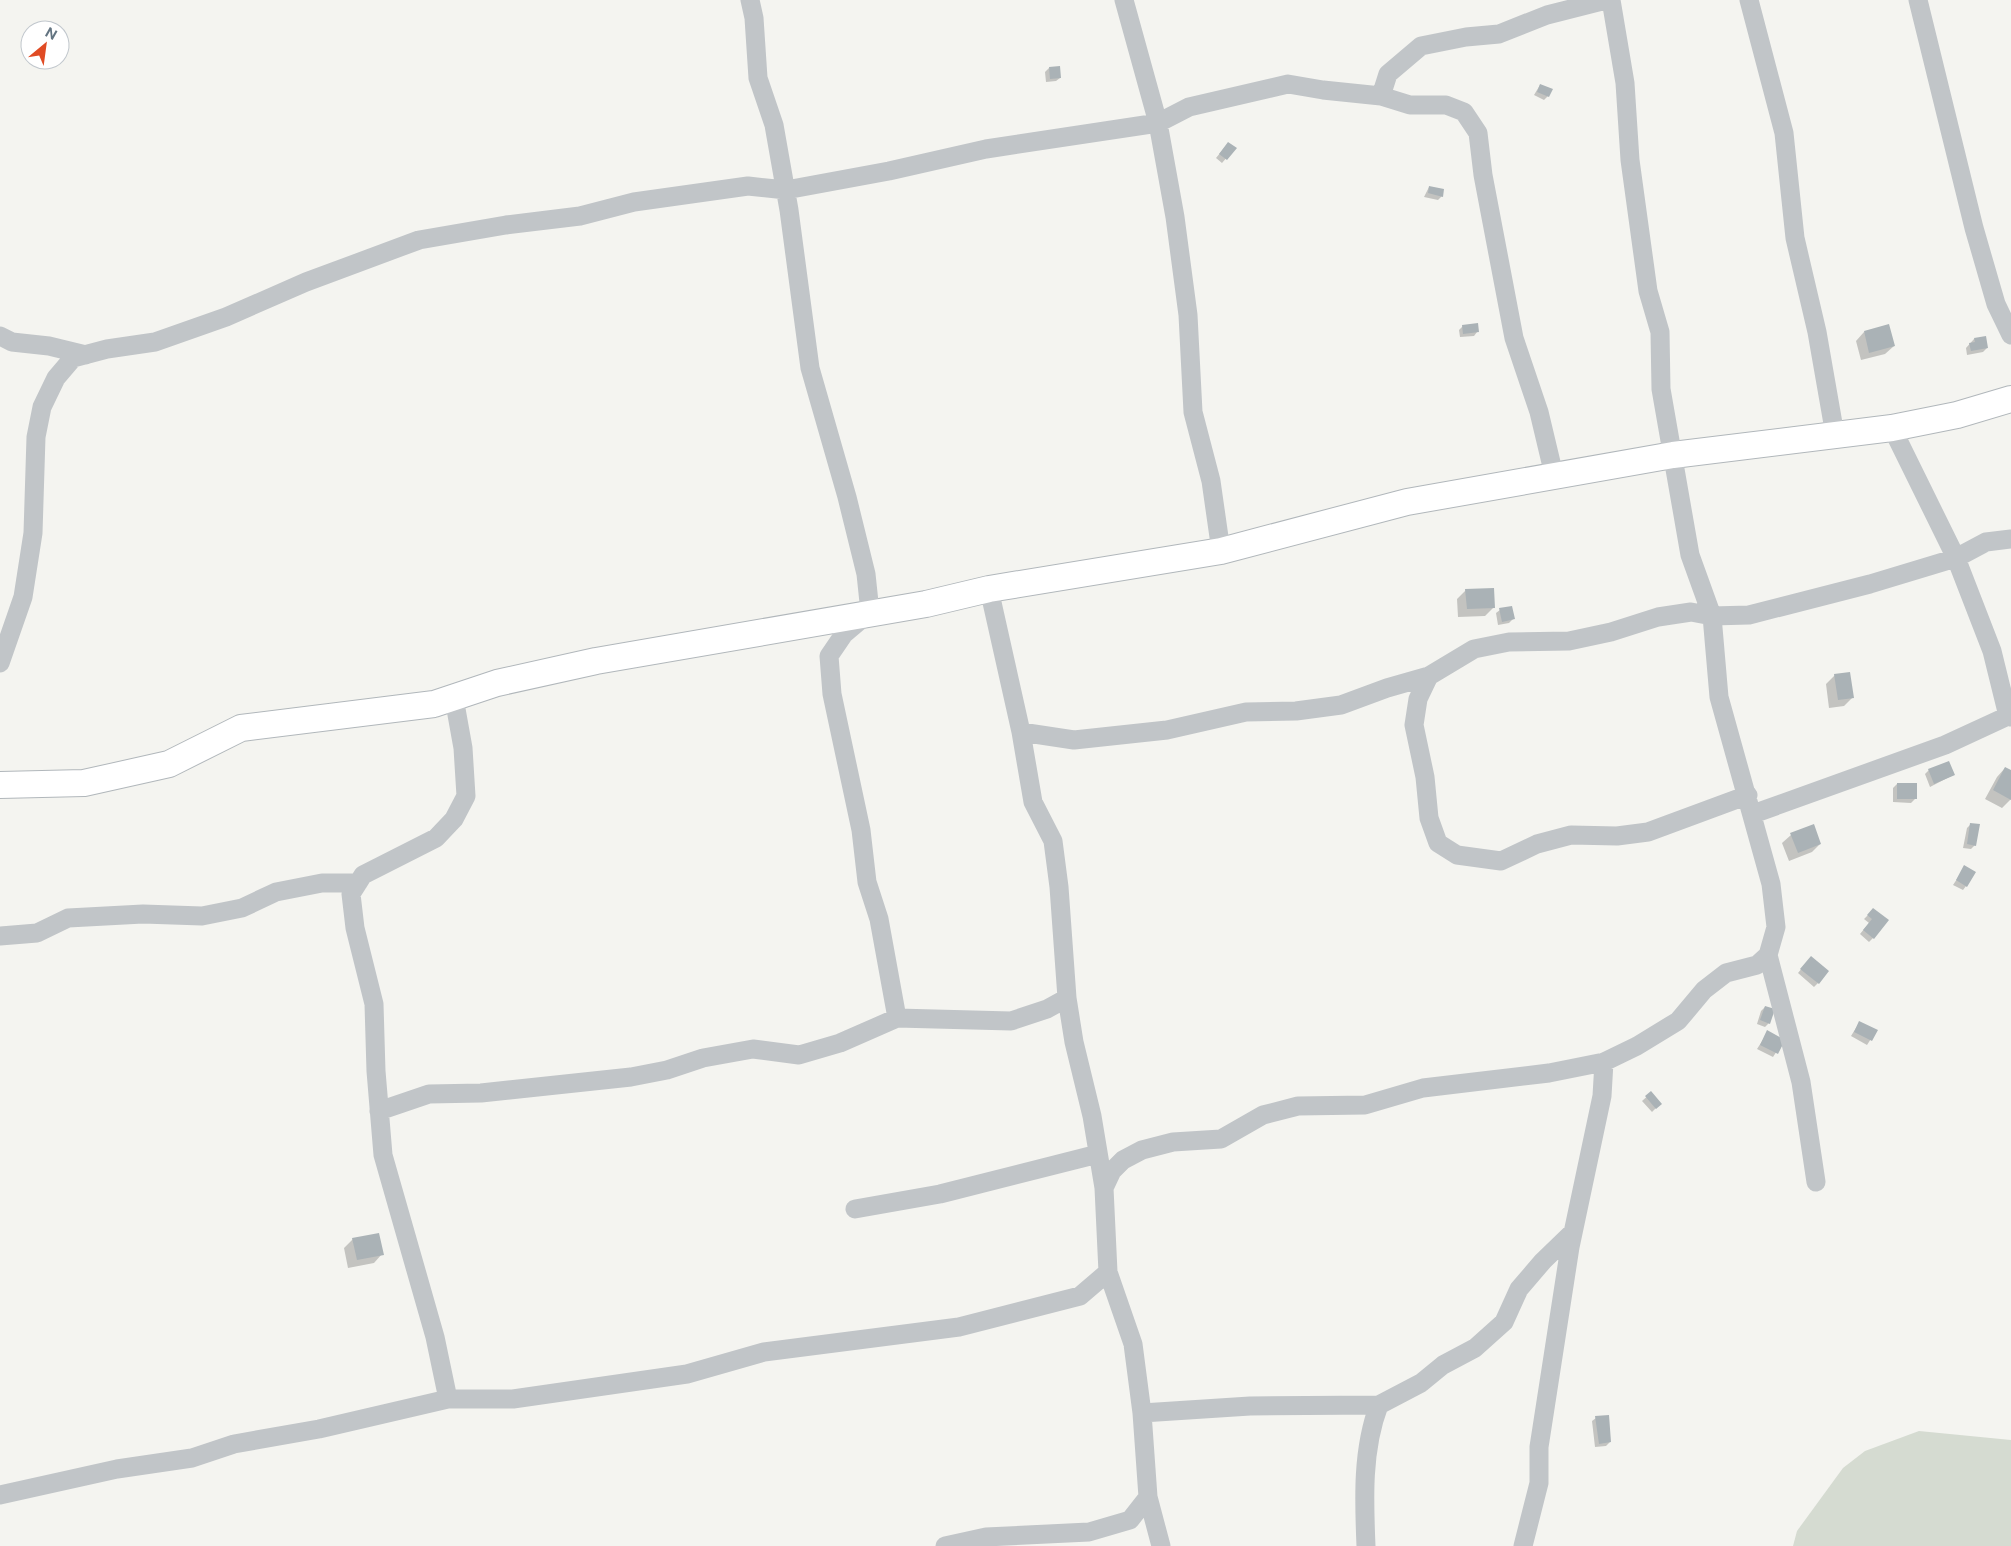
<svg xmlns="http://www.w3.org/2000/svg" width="2011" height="1546" viewBox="0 0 2011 1546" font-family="'Public Sans',sans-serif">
  <rect width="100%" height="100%" fill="#f4f4f0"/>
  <!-- green -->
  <path fill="#d5dbd1" d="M1919 1431 2011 1440V1546H1793L1797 1531 1843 1468 1865 1451Z"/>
  <!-- shadow -->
  <path fill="#0003" d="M1049 68 1060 78 1056 81 1046 82 1045 72Z
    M1540 85 1548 96 1544 100 1534 95Z
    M1225 147 1235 148 1222 163 1216 158Z
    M1429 187 1442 196 1438 200 1424 197Z
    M1463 326 1477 332 1474 336 1460 337 1459 330Z
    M1864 332 1894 346 1885 354 1861 360 1856 341Z
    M1985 337 1987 348 1983 352 1967 355 1966 348 1974 339Z
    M1466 590 1494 607 1485 616 1458 617 1457 599Z
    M1500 610 1513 619 1509 623 1498 625 1496 613Z
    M1835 675 1853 697 1844 706 1829 708 1826 684Z
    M2005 768 2011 771V799L2002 808 1985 799 1997 777Z
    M1929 770 1953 775 1930 787 1925 774Z
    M1897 784 1915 799 1911 803 1893 802V788Z
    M1971 824 1975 845 1971 849 1963 848 1967 828Z
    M1813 826 1820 844 1812 852 1789 861 1782 843 1791 835Z
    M1965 867 1966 886 1963 890 1953 885Z
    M1873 910V938L1869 942 1860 934 1869 923 1864 919Z
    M1807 962 1818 983 1814 987 1798 973Z
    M1765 1007 1769 1023 1765 1027 1757 1024 1761 1011Z
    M1859 1023 1876 1031 1867 1045 1851 1036Z
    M1768 1032 1784 1040 1773 1057 1757 1049Z
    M1651 1093 1660 1104 1652 1112 1642 1101Z
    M353 1239 382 1254 374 1263 348 1268 344 1248Z
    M1596 1418 1610 1442 1606 1446 1595 1447 1592 1421Z"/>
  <!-- building -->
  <path fill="#aab2b6" d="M1060 66 1061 78 1050 79 1049 67Z
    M1540 84 1553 89 1549 97 1537 92Z
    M1228 142 1237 148 1227 160 1219 154Z
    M1429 186 1444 189 1443 197 1428 193Z
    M1478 323 1479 332 1463 334 1462 325Z
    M1889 324 1895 346 1869 353 1864 331Z
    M1986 336 1988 348 1971 351 1969 343 1975 342 1974 338Z
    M1494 588 1495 608 1467 609 1465 589Z
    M1512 606 1515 619 1502 622 1499 608Z
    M1850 672 1854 698 1838 700 1834 674Z
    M1949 761 1955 775 1934 784 1928 769Z
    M2005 767 2011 770V800L1993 790Z
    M1897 783H1917V799H1897Z
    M1970 823 1980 824 1976 846 1967 844Z
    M1814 824 1821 844 1798 853 1790 833Z
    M1964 865 1976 872 1967 887 1956 880Z
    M1873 908 1889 920 1874 939 1863 930 1872 919 1867 915Z
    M1811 956 1829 971 1819 984 1800 969Z
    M1765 1006 1775 1009 1770 1024 1760 1020Z
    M1859 1021 1878 1030 1872 1041 1854 1032Z
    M1767 1030 1785 1040 1778 1054 1760 1045Z
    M1651 1091 1662 1104 1656 1109 1645 1096Z
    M379 1233 384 1255 357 1260 352 1238Z
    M1609 1415 1611 1442 1599 1444 1595 1416Z"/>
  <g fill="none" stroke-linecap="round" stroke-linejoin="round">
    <!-- secondary casing -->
    <g stroke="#b1b7bb" stroke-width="28">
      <path id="secondary" d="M0 785 84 783 169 764 241 728 434 704 497 683 596 661 926 604 989 589 1221 551 1407 502 1673 455 1892 428 1957 415 2011 399"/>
    </g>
    <!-- street -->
    <path stroke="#c1c5c8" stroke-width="19" d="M750 0 754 18 758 78 774 125 789 210 810 368 847 497 866 574 870 612 844 634 829 656 832 694 861 830 867 882 879 919 897 1018
      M1124 0 1158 123 1175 217 1188 315 1193 412 1211 481 1221 551
      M1611 0 1625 83 1630 160 1648 291 1660 332 1661 389 1690 555 1712 616 1719 697 1771 884 1776 927 1768 955 1801 1082 1816 1182
      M1749 0 1784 133 1795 238 1817 332 1835 435
      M1918 0 1974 228 1996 304 2011 335
      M1381 96 1388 74 1421 46 1466 37 1499 34 1547 15 1606 0
      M0 336 12 342 49 346 86 355
      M1892 428 1956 558 1992 651 2008 716
      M989 589 1021 732 1033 802 1053 841 1059 887 1067 998 1074 1042 1092 1116 1104 1188 1108 1272 1133 1344 1142 1413 1148 1497 1161 1546
      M0 663 23 597 33 533 36 437 42 407 56 378 73 358 107 349 155 342 226 317 306 282 419 240 506 225 580 216 634 202 748 186 786 190 889 171 986 149 1158 123 1189 107 1288 84 1323 90 1381 96 1410 105H1446L1464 112 1478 133 1483 175 1514 338 1539 412 1554 475
      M1429 676 1418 699 1414 725 1425 777 1429 818 1438 843 1457 855 1501 861 1537 844 1571 835 1617 836 1648 832 1748 795
      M1021 732 1074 740 1167 730 1246 712 1296 711 1341 705 1387 688 1429 676 1474 649 1509 642 1569 641 1611 632 1658 617 1691 612 1712 616 1749 615 1870 584 1956 558 1986 542 2011 539
      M1753 814 1945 745 2008 716 2011 717
      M0 936 37 933 68 918 143 914 202 916 242 908 276 892 322 883H358
      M379 1111 429 1094 481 1093 631 1077 667 1070 703 1058 753 1049 799 1055 840 1043 897 1018 1011 1021 1047 1009 1067 998
      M1104 1188 1112 1171 1123 1160 1142 1150 1173 1142 1221 1139 1263 1115 1298 1106 1365 1105 1423 1088 1549 1073 1604 1062 1637 1046 1678 1021 1704 990 1726 973 1757 965 1768 955
      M855 1209 940 1194 1098 1154
      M448 1399 435 1337 383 1155 376 1071 374 1004 355 928 351 894 363 875 436 838 454 819 466 796 463 748 454 698
      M1142 1413 1250 1406 1379 1405
      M0 1495 117 1469 192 1458 234 1444 319 1429 448 1399H513L687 1374 764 1352 959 1327 1080 1296 1108 1272
      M945 1546 986 1537 1089 1532 1130 1520 1148 1497
      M1366 1546C1364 1500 1362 1449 1379 1405L1421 1383 1443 1365 1475 1348 1504 1322 1519 1289 1543 1261 1573 1232
      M1523 1546 1539 1483V1447L1570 1247 1602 1096 1604 1062"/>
    <!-- secondary -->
    <use href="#secondary" stroke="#fff" stroke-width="26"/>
  </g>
  <!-- north arrow -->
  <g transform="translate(45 45) rotate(29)"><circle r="24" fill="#ffffff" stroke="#c1c7cd"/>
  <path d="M0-4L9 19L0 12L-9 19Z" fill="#e04b24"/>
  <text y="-8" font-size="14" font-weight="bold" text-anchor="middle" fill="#637481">N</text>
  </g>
</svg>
